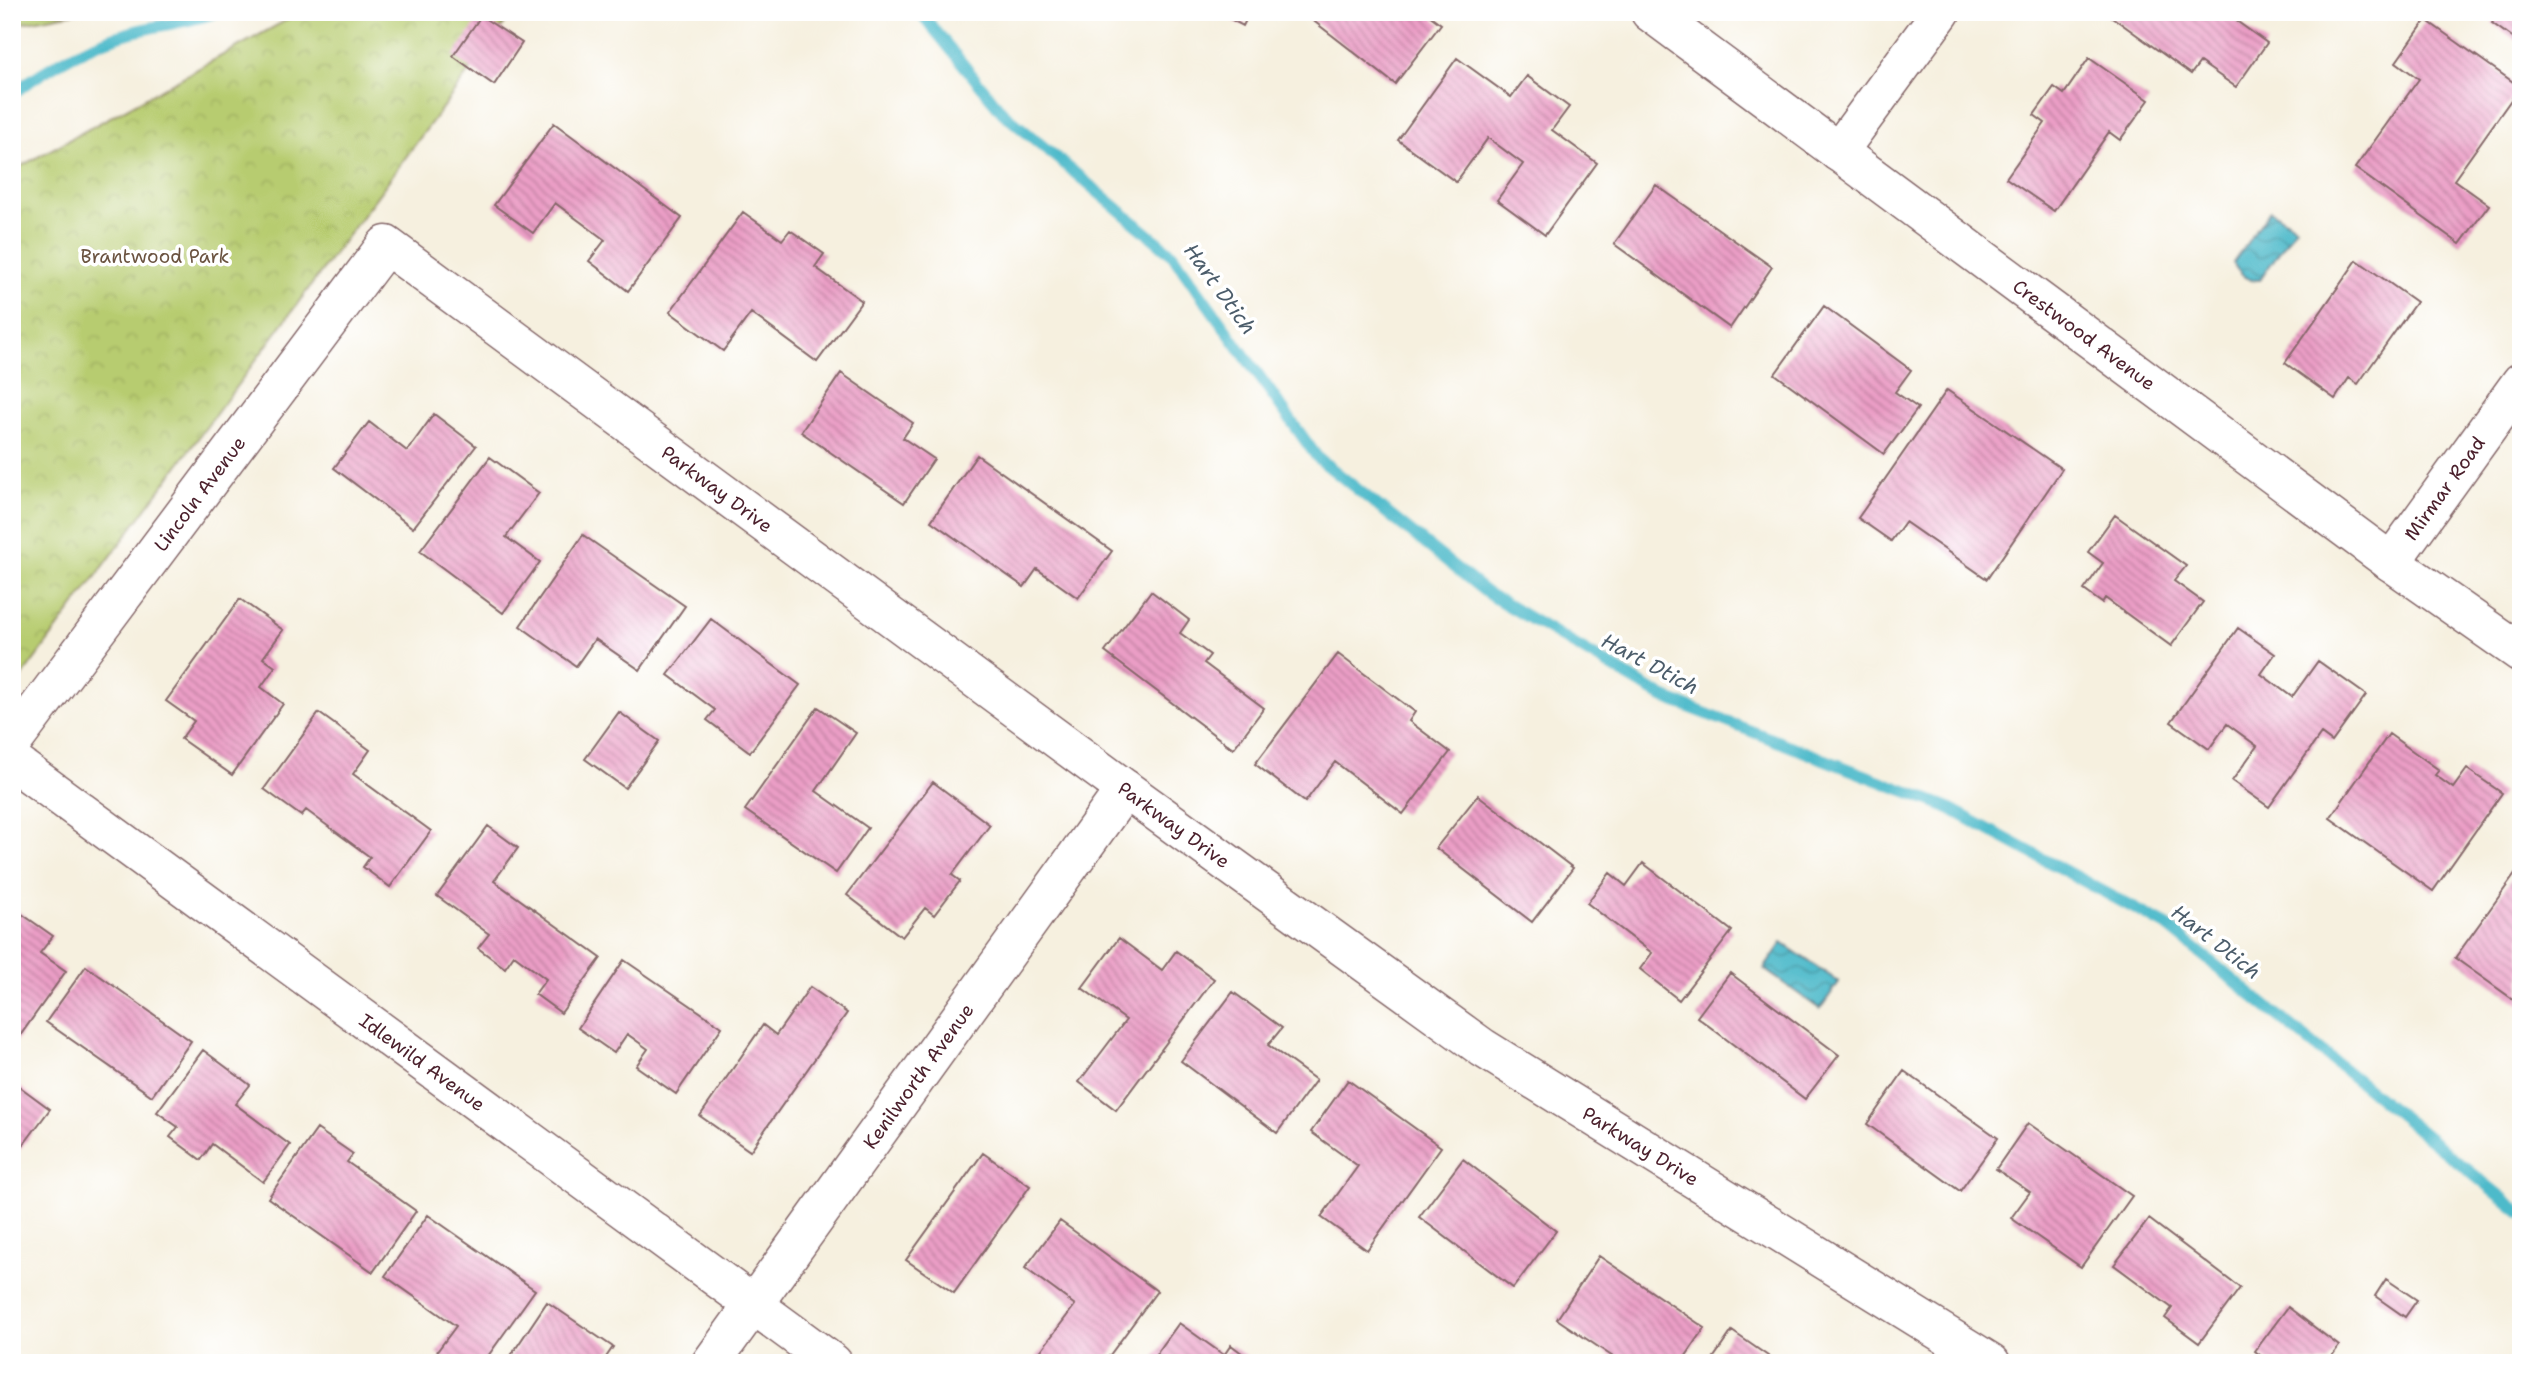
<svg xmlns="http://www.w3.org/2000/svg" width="2533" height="1375" viewBox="0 0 2533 1375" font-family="'Shantell Sans',sans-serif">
  <defs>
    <pattern id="park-crowns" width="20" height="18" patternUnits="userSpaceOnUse" patternTransform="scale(1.75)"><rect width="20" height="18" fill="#b7cc70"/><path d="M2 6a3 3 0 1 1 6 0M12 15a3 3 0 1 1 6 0" fill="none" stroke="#9faf61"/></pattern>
    <pattern id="water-waves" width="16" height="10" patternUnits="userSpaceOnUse" patternTransform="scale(1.75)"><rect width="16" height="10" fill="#4ebaca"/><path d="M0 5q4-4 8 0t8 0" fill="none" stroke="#4397a4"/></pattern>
    <pattern id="building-back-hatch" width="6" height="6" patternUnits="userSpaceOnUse" patternTransform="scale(1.75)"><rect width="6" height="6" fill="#eb9ec6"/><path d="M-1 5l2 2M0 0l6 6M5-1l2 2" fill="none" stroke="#c080a1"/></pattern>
  </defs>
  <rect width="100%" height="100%" fill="#fff"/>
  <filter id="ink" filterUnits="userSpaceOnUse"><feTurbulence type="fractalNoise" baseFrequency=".0143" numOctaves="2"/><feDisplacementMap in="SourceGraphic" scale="14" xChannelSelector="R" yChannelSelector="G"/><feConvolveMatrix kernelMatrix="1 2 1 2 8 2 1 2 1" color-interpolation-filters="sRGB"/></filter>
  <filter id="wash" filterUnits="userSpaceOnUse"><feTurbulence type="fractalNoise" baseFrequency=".00686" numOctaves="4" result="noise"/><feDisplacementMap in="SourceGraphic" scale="28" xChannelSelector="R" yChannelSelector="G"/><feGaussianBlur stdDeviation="1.57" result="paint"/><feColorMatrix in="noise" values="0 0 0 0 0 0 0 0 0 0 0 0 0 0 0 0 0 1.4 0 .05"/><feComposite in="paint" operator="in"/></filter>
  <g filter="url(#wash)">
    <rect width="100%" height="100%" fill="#f6f0df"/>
    <!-- park -->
    <path fill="url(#park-crowns)" stroke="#80764e" stroke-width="2" d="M12 12H79L12 25Z
      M301 12H513L12 690V171Z"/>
    <!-- water -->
    <path fill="url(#water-waves)" stroke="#4c6c7a" stroke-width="2" d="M2270 210 2296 227 2260 280C2245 280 2241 276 2233 263Z
      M1782 943 1839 982 1820 1009 1764 969Z"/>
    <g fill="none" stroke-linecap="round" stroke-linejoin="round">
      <!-- stream -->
      <path stroke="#4ebaca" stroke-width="12" d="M920 12 1003 113 1172 254 1317 457 1487 593 1663 697 1947 807 2167 926 2521 1213
        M12 94C49 66 87 44 132 32 161 24 188 23 217 12"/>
    </g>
    <g id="blocks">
      <!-- building -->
      <path fill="url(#building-back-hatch)" d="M1217 12H1250L1243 26Z
        M1302 12H1425L1441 24 1395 84Z
        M2115 12H2224L2267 43 2236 87 2200 62 2191 74 2112 17Z
        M2500 12H2521V44L2492 23Z
        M481 16 522 43 494 85 453 56Z
        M2426 20 2520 87 2454 180 2489 205 2460 244 2355 168 2419 79 2396 62Z
        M1457 58 1511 97 1527 76 1569 107 1552 130 1597 163 1545 235 1497 200 1523 164 1488 138 1456 182 1398 140Z
        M2089 58 2149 100 2120 140 2109 132 2054 211 2006 178 2045 123 2034 115 2054 87 2064 94Z
        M554 123 682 218 628 291 589 261 605 240 555 203 533 233 494 205Z
        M1656 185 1772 267 1730 328 1614 244Z
        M743 212 782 240 790 230 824 254 815 267 862 301 817 362 751 313 723 351 670 312Z
        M2357 260 2416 302 2358 384 2349 378 2335 399 2285 363Z
        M1824 306 1911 370 1895 392 1918 408 1884 454 1775 374Z
        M841 373 913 423 903 438 934 459 904 503 801 432Z
        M1947 390 2062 469 1987 579 1905 522 1891 541 1858 518Z
        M434 414 476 446 413 528 334 468 369 422 407 451Z
        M977 455 1112 551 1078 598 1037 569 1024 587 931 521Z
        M490 457 539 493 506 537 540 562 503 613 420 551Z
        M2115 515 2186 566 2174 581 2203 602 2171 646 2105 598 2102 603 2084 590 2103 563 2088 552Z
        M583 535 685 606 640 670 595 639 576 666 520 626Z
        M1151 591 1189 620 1180 633 1210 655 1204 663 1264 708 1233 749 1105 652Z
        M240 599 283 630 263 658 275 667 261 687 283 704 232 775 181 739 194 721 166 701Z
        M711 619 800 685 750 752 707 720 715 710 668 675Z
        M2238 628 2275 654 2261 674 2292 697 2318 661 2366 695 2332 742 2321 734 2269 807 2232 781 2257 746 2227 724 2209 749 2171 722Z
        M1338 654 1415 712 1409 721 1450 752 1403 814 1335 762 1305 802 1255 764Z
        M818 707 856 733 816 791 868 828 836 873 745 810Z
        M619 712 659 741 625 788 585 759Z
        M319 713 370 750 353 774 431 831 390 887 363 867 370 857 306 810 301 816 264 789Z
        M2389 734 2439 770 2435 775 2453 788 2467 769 2502 793 2433 891 2330 818Z
        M933 782 990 825 952 875 960 881 934 915 925 908 902 937 847 895Z
        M1478 795 1573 868 1532 922 1436 848Z
        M488 826 518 848 494 881 601 958 561 1013 535 994 546 979 514 955 505 968 478 948 489 934 437 896Z
        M1643 863 1732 931 1679 1000 1640 969 1652 953 1587 903 1610 873 1626 886Z
        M2518 870 2521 872V1005L2455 958Z
        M12 907 53 936 40 953 66 971 12 1047Z
        M1119 938 1162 970 1176 951 1214 979 1116 1110 1079 1082 1126 1020 1082 988Z
        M624 960 722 1027 676 1094 636 1066 648 1049 627 1034 614 1053 578 1028Z
        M86 966 191 1041 152 1096 46 1022Z
        M1730 973 1839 1055 1805 1099 1697 1017Z
        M810 987 847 1013 750 1151 700 1116 763 1025 776 1035Z
        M1233 992 1282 1028 1268 1045 1316 1080 1277 1133 1181 1061Z
        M203 1050 250 1085 235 1104 290 1145 263 1182 212 1144 201 1160 170 1137 178 1127 157 1112Z
        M1904 1071 1998 1138 1960 1191 1867 1124Z
        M1348 1080 1441 1147 1367 1250 1321 1217 1358 1166 1311 1132Z
        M12 1081 50 1109 18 1152 12 1148Z
        M2028 1123 2132 1196 2081 1267 2011 1218 2030 1192 1996 1169Z
        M317 1129 353 1154 347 1162 416 1211 373 1272 268 1198Z
        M983 1153 1030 1186 954 1293 906 1260Z
        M1463 1159 1556 1231 1513 1288 1419 1217Z
        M428 1215 535 1290 483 1363H450L436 1353 456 1326 385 1276Z
        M2149 1219 2240 1288 2199 1343 2165 1318 2172 1308 2114 1265Z
        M1060 1221 1157 1291 1104 1363H1044L1036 1357 1075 1305 1025 1268Z
        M1599 1256 1705 1328 1681 1363H1622L1557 1319Z
        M2386 1279 2417 1300 2405 1317 2375 1296Z
        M547 1302 613 1347 602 1363H506Z
        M2288 1307 2339 1346 2327 1363H2270L2255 1351Z
        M1179 1323 1224 1355 1231 1345 1255 1363H1150Z
        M1732 1331 1778 1363H1710Z"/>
    </g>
  </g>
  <g filter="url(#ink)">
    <use href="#blocks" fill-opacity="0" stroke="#86686a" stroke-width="2"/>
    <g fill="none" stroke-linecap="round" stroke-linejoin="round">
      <!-- minor casing -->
      <g stroke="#86686a" stroke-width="41">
        <g id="minor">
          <path id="s1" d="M1650 12 2391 562 2521 653"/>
          <path d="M1838 152 1941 12"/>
          <path id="s2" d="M2391 562 2521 382"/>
          <path id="s3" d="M12 743 386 245 1125 789 1483 1048 1991 1363"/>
          <path id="s4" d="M12 761 833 1363"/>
          <path id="s5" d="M711 1363 1125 789"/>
        </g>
      </g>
      <!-- minor -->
      <use href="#minor" stroke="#fff" stroke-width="38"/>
    </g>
  </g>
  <g text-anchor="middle" stroke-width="7" stroke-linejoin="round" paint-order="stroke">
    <!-- park labels -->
    <g font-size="19" fill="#6b5340" stroke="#fff">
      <text x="155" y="263">Brantwood Park</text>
    </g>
    <!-- street labels -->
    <g font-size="19" fill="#4a1f2b" stroke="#fff">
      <text dy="7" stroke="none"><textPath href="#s1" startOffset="541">Crestwood Avenue</textPath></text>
      <text dy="7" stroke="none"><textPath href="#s3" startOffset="1034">Parkway Drive</textPath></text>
      <text dy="7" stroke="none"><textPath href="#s2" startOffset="91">Mirmar Road</textPath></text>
      <text dy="7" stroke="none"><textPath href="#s3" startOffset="312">Lincoln Avenue</textPath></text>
      <text dy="7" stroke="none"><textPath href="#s3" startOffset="1601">Parkway Drive</textPath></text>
      <text dy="7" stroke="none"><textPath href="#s4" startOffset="509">Idlewild Avenue</textPath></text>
      <text dy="7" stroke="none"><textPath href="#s5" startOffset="354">Kenilworth Avenue</textPath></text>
      <text dy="7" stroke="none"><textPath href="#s3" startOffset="2168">Parkway Drive</textPath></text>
    </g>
    <!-- water labels -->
    <g font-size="21" font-style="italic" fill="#4c5d6b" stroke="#fff">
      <text transform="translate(1220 289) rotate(54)" y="7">Hart Dtich</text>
      <text transform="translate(1650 664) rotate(28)" y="7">Hart Dtich</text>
      <text transform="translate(2216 942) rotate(38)" y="7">Hart Dtich</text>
    </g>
  </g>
  <!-- margin -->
  <rect width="2533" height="1375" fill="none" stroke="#fff" stroke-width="42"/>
</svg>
